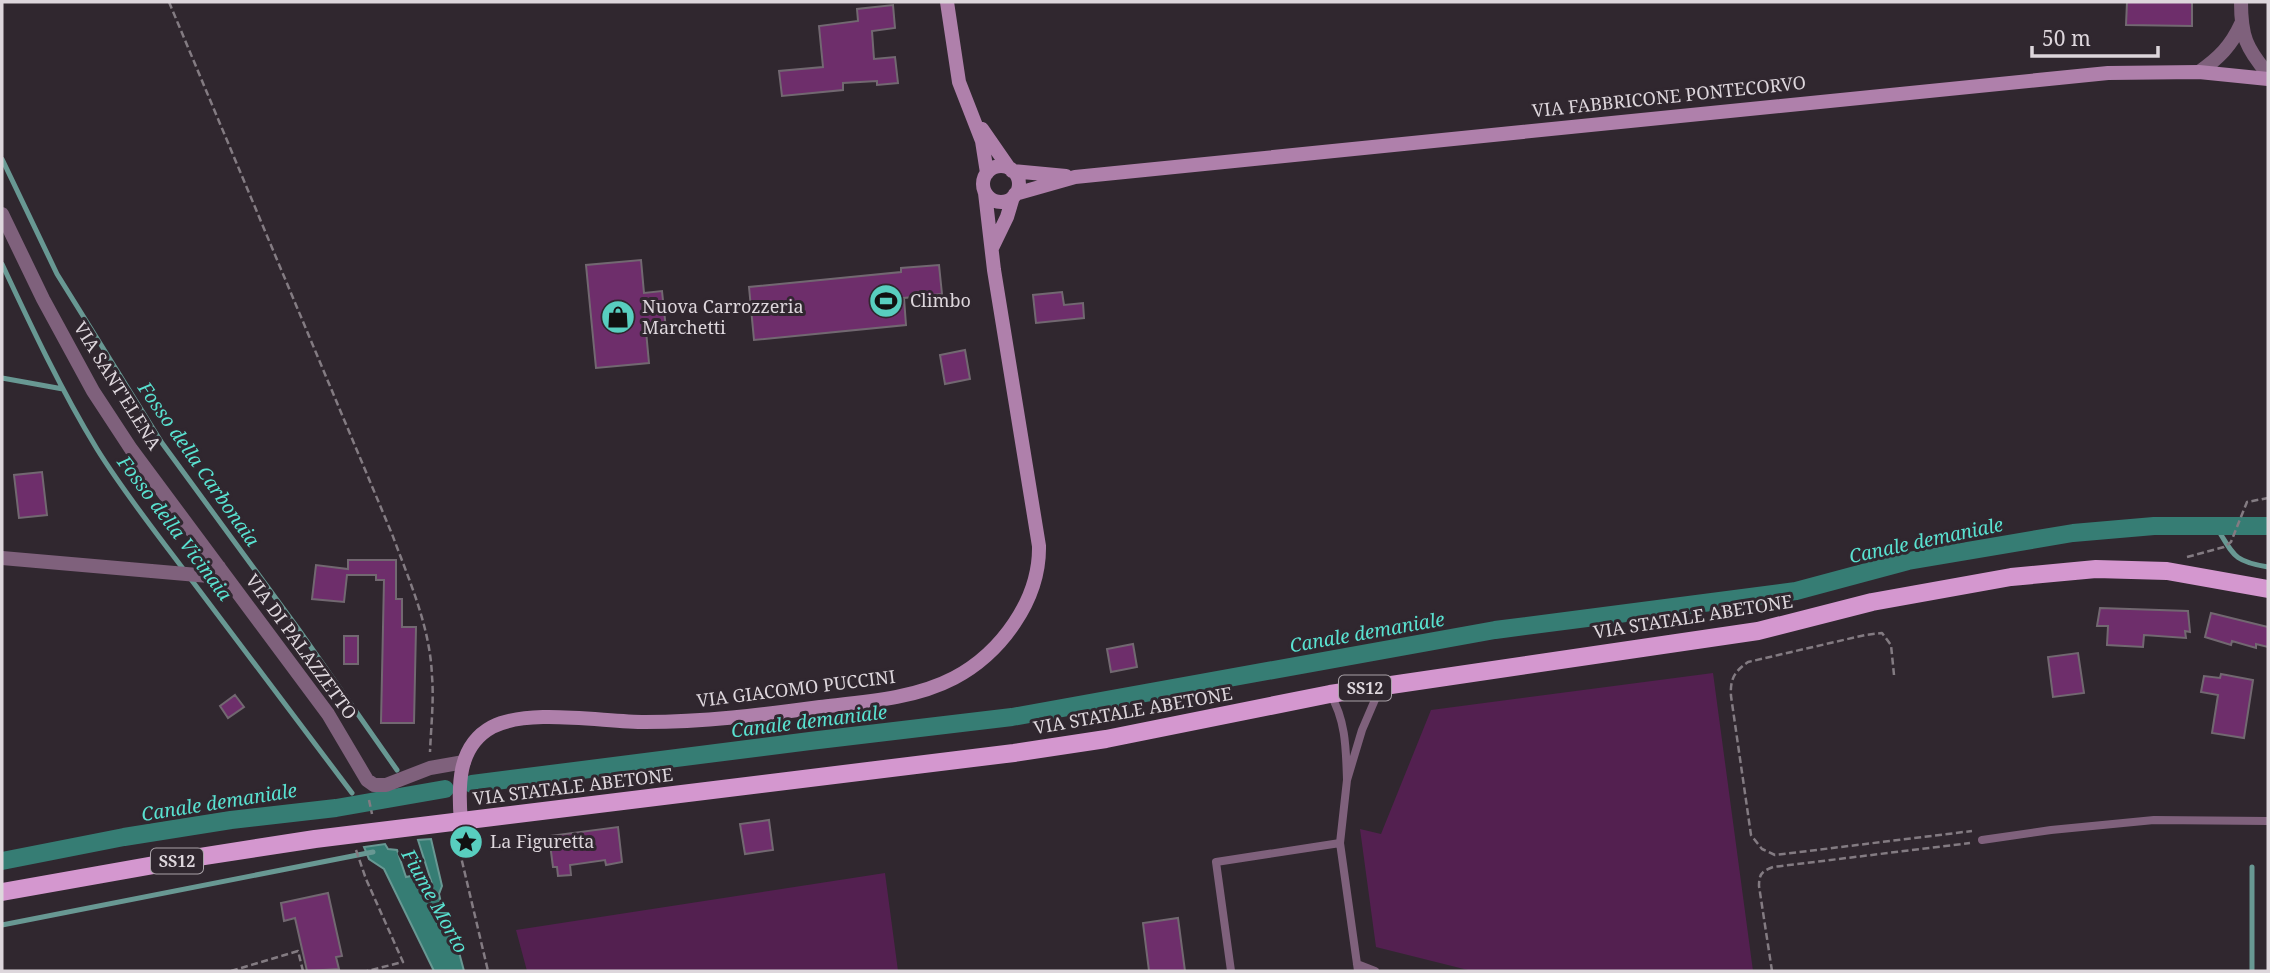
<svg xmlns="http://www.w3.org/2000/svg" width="2270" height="973" viewBox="0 0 2270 973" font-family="'Noto Serif',serif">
  <rect width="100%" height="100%" fill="#30272f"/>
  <!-- green -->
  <path fill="#532050" d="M1713 673 1753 971H1472L1376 947 1360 829 1381 834 1431 710Z
    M885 873 898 971H527L516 930Z"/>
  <!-- water -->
  <path fill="#367d74" stroke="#689893" stroke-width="2" d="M2245 518H2268V534L2240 533Z
    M431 839 442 886 439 894 443 911H448L464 971H434L384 869 369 859 364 847 385 844 388 849 397 850 406 877 416 875 423 890 433 887 418 840Z"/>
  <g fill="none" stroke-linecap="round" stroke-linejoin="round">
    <!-- stream -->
    <path stroke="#689893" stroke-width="5" d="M2 159 57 274 162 443 299 630 397 770
      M2 264C31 326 61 390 97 449 123 491 154 530 184 570
      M2 378 63 389
      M2215 525C2234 555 2232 561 2268 567
      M190 578 352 793
      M2 925 373 852
      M2252 971V867"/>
    <!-- canal -->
    <path stroke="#367d74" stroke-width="18" d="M472 784 810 741 1012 717 1495 630 1796 591 1908 561 2073 533 2154 526H2268
      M2 861 124 837 231 820 336 808 445 789"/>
  </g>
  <!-- building -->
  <path fill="#6e2e6b" stroke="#726871" stroke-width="2" d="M2127 2H2192V26L2126 25Z
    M893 5 895 28 872 31 874 59 895 57 898 83 877 85V81L843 83V90L782 96 779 71 823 67 819 26 858 21 857 9Z
    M641 260 644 293 662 291 666 329 646 331 649 363 596 368 586 265Z
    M939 265 942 294 904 298 906 325 754 340 749 287 901 272V268Z
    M1062 292 1064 305 1083 303 1084 318 1036 323 1033 295Z
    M965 350 970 379 945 384 940 355Z
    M42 472 47 515 19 518 14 475Z
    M348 560H396V599H402V627H416L414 723H381L384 580H376V575H347L344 602 312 599 316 565 348 569Z
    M2100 608 2188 611 2190 632 2185 631 2186 638 2144 635 2143 647 2107 645 2108 626H2097Z
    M2211 613 2268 627V647L2256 644V648L2232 641 2231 645 2205 637Z
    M344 636H358V664H344Z
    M1133 644 1137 667 1111 672 1107 649Z
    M2078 653 2084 693 2053 697 2048 657Z
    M2221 674 2253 680 2244 738 2212 733 2218 695 2201 692 2204 676 2220 678Z
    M235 695 244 707 228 718 220 706Z
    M769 820 773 850 745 854 740 824Z
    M618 827 622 862 606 865 605 860 570 865 571 875 558 876 557 867H553L549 836Z
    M328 893 342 956 336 957 339 969 307 971 295 918 284 921 281 903Z
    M1178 918 1185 971H1149L1143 923Z"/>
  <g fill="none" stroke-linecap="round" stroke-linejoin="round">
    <!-- path -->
    <path stroke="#837b82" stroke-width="2.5" stroke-dasharray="7 3.5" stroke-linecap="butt" d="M169 2 392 534C409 580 430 626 432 676 434 701 431 727 430 752
      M2187 557 2224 547 2231 542 2247 502 2268 498
      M1894 675 1891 645 1882 633 1865 635 1748 662C1734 672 1730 679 1731 696L1751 835 1762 849 1775 855 1972 831
      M369 800 372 814
      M457 840 488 971
      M356 850 366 879 403 962 367 971
      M231 971 298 951 303 971
      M1772 971 1759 886C1759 874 1762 871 1773 867L1970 843"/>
    <!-- lane -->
    <path stroke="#7f617c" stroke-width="8" d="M1330 694C1346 720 1346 750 1347 780L1362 730 1380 688
      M1347 780 1340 843 1358 971
      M1982 840 2051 830 2154 820 2268 821
      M1357 964 1375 971
      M1231 971 1216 862 1340 843"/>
    <!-- street -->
    <path stroke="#7f617c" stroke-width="14" d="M2241 2C2241 36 2246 48 2268 74
      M2199 72C2219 58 2231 46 2241 24
      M2 214 43 299 93 391 131 449 328 714 367 780 374 785H386L430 768 464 762
      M2 558 209 576 219 567"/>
    <!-- secondary -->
    <path stroke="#af80ab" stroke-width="14" d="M947 2 959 82 982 141 987 173
      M982 129 1009 168
      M983 184a18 18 0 1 1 36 0a18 18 0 1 1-36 0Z
      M1012 171 1066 176
      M1015 194 1075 177 2108 73 2199 72 2268 79
      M992 248 1007 217 1013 197
      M461 822C458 787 457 746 492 727 529 708 602 722 645 722 704 722 761 715 820 707 864 702 914 699 954 678 1001 653 1040 600 1039 546L994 270 985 193"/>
    <!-- primary -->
    <path stroke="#d497cf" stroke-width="18" d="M2 892 199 857 315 839 1014 753 1106 739 1330 694 1758 631 1872 602 2011 577 2096 569 2167 571 2268 589"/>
  </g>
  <!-- icons -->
  <defs>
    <g id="stadium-disc" transform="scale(1.75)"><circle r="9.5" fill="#58cebf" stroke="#30272f"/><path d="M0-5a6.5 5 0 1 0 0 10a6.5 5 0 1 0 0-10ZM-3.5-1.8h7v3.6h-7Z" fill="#111"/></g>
    <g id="shop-disc" transform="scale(1.75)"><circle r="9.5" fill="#58cebf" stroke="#30272f"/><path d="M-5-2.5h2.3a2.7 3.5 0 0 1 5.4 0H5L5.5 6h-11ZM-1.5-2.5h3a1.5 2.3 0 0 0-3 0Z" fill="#111"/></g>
    <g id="sight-disc" transform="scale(1.75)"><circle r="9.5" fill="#58cebf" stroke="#30272f"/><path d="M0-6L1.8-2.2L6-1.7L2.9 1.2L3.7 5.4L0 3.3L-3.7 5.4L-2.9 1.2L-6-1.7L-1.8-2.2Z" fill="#111"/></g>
  </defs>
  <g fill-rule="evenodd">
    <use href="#stadium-disc" x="886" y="301"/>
    <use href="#shop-disc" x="618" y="317"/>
    <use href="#sight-disc" x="466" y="842"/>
  </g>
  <g text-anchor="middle" stroke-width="6" stroke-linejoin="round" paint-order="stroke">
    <!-- shield labels -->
    <g fill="#30272f" stroke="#a9a2a8" stroke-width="2">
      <rect x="1339" y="675.5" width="52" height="25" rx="5"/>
      <rect x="151" y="848.5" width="52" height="25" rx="5"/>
    </g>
    <g font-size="16" font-weight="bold" fill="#ddd6dc">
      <text x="1365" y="694">SS12</text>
      <text x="177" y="867">SS12</text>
    </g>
    <!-- street labels -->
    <g font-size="18" fill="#ddd6dc" stroke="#30272f">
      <text transform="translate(1669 97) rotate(-6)" y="6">VIA FABBRICONE PONTECORVO</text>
      <text transform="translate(117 386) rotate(58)" y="6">VIA SANT'ELENA</text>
      <text transform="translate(1693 617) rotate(-9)" y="6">VIA STATALE ABETONE</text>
      <text transform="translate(301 647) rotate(54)" y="6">VIA DI PALAZZETTO</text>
      <text transform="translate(796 689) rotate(-7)" y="6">VIA GIACOMO PUCCINI</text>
      <text transform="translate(1133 711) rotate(-10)" y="6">VIA STATALE ABETONE</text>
      <text transform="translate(573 787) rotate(-7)" y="6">VIA STATALE ABETONE</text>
    </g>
    <!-- poi labels -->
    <g font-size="18" fill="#ddd6dc" stroke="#30272f" text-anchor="start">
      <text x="910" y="307">Climbo</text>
      <text x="642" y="313">Nuova Carrozzeria<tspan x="642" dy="21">Marchetti</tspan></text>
      <text x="490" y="848">La Figuretta</text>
    </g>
    <!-- water labels -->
    <g font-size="19" font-style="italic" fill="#59e2d1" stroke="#30272f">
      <text transform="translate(199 464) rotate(55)" y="7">Fosso della Carbonaia</text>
      <text transform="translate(175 528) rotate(53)" y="7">Fosso della Vicinaia</text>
      <text transform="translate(1926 540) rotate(-12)" y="7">Canale demaniale</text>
      <text transform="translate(1367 632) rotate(-10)" y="7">Canale demaniale</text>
      <text transform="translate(809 721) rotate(-7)" y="7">Canale demaniale</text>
      <text transform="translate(219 802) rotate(-9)" y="7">Canale demaniale</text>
      <text transform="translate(435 901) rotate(61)" y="7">Fiume Morto</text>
    </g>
  </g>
  <!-- border -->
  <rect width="2270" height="973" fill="none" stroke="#ddd6dc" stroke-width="7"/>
  <!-- scale -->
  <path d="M2032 46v10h126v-10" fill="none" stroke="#ddd6dc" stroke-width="3.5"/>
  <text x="2042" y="46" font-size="21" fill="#ddd6dc" stroke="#30272f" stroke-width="5" paint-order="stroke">50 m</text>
</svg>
